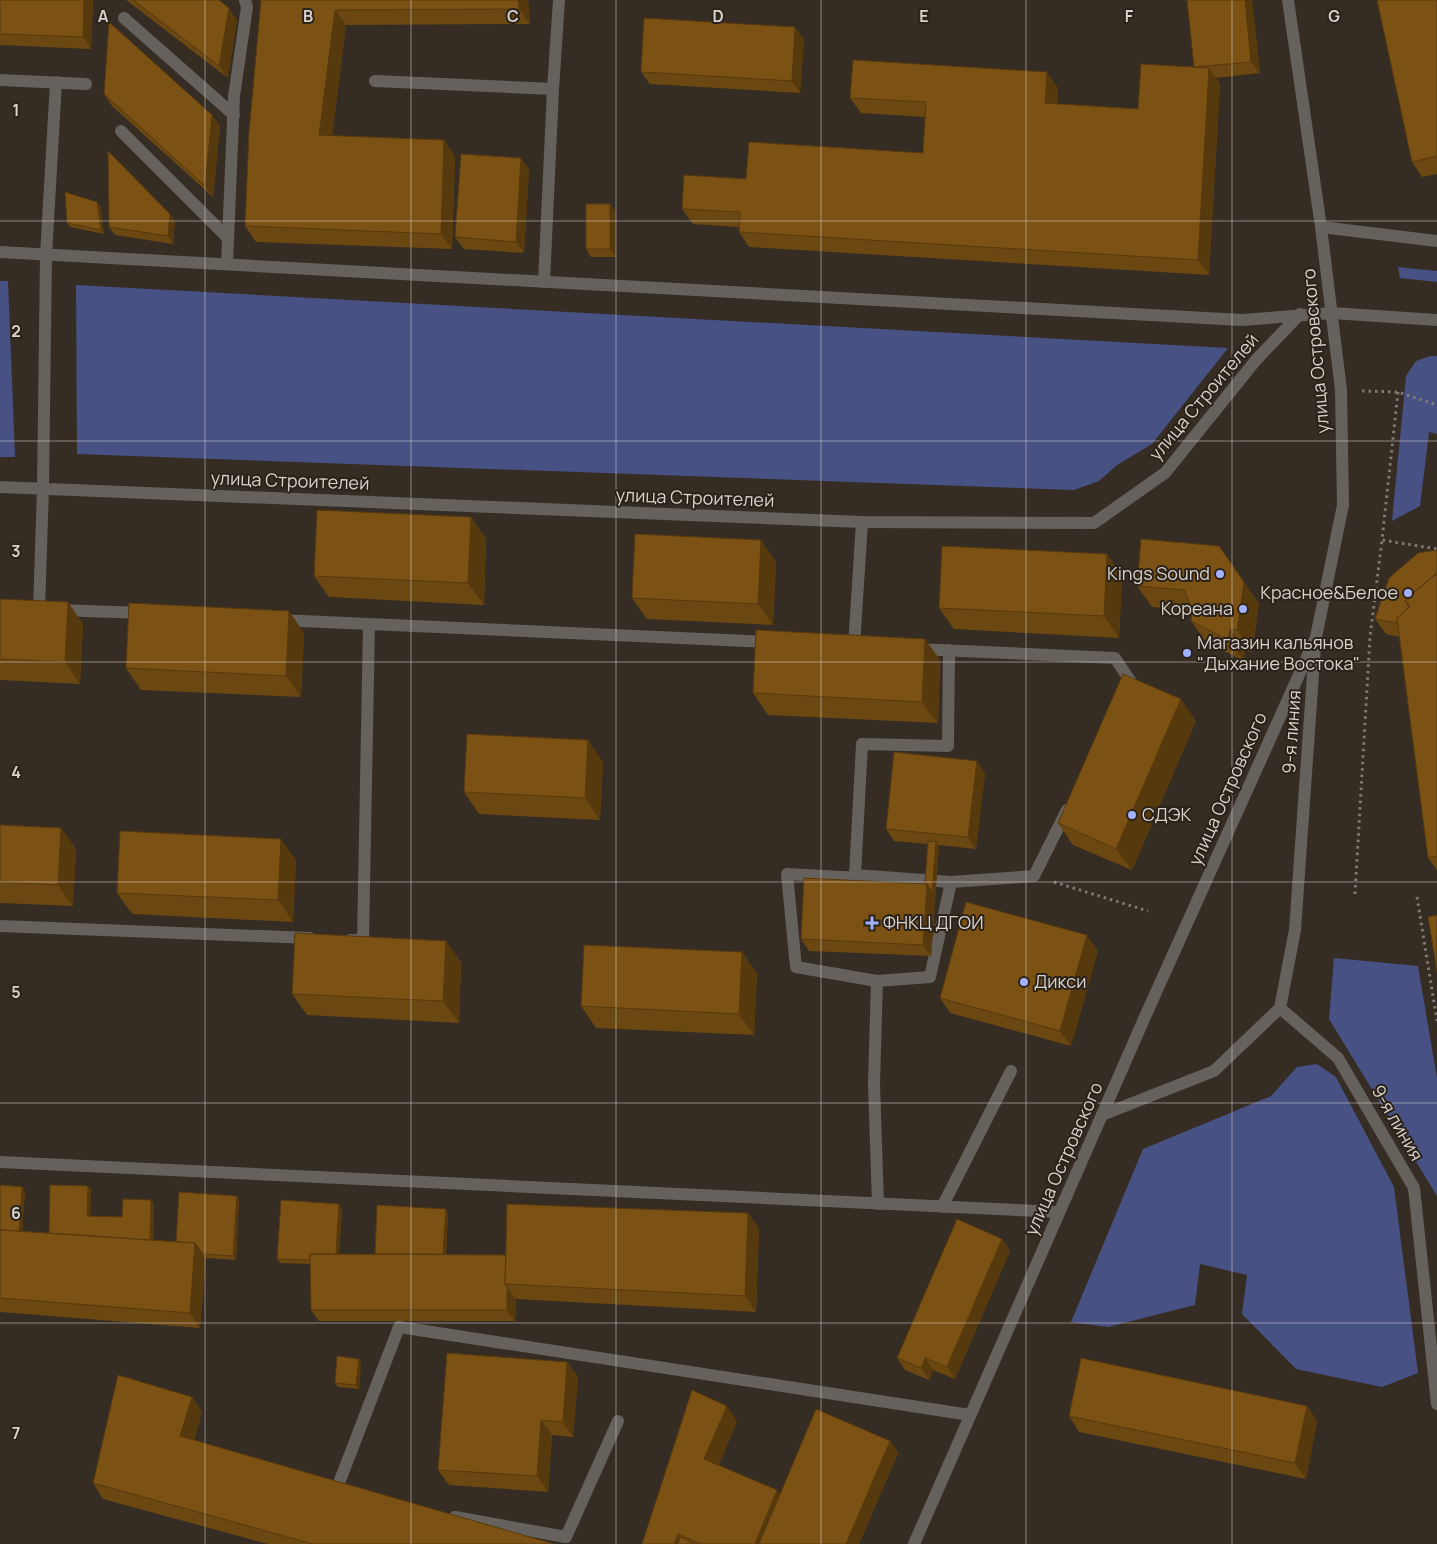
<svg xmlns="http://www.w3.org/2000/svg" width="1437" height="1544" viewBox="0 0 1437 1544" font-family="Manrope,sans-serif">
  <rect width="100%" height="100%" fill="#352c23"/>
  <!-- green -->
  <path fill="#485183" d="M1398 267 1437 271V282L1400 278Z
    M0 281H8L15 457H0Z
    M76 285 1228 348 1152 444 1117 465 1099 481 1074 490 77 454Z
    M1430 356H1437V434L1429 432 1420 506 1392 521 1406 376 1416 361Z
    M1334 958 1418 966 1437 1078V1196L1329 1019Z
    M1317 1064 1336 1077 1394 1187 1418 1373 1382 1387 1296 1369 1242 1314 1247 1275 1200 1264 1195 1305 1108 1327 1071 1322 1143 1149 1271 1096 1297 1067Z"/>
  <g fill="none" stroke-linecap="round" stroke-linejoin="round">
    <!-- path -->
    <path stroke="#817972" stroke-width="3" stroke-dasharray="2.5 4" stroke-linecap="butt" d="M1362 391 1398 392 1437 405
      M1398 392 1382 540 1437 549
      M1054 882 1148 911
      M1355 894 1370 637 1382 540
      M1417 897 1437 1021"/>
    <!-- service -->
    <path stroke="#65615c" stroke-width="12" d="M124 18 234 115
      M0 80 86 84
      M375 81 553 89 544 282
      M553 89 559 0
      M121 131 228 238
      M46 255 56 82
      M227 264 234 96 247 7 245 0
      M39 610 43 488
      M57 610 144 613
      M279 620 369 624 363 940H350
      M369 624 771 642
      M860 647 854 646 862 522
      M917 649 1115 658 1131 682 1128 689
      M949 650 948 746 862 744 855 875 951 882 1034 876 1067 810
      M861 878 787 874 796 967 877 981
      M0 926 310 938
      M0 1162 1059 1212
      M878 1204 874 1084 877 981 930 977 951 882H944
      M942 1207 1011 1071
      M334 1496 399 1327 970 1415
      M455 1517 566 1537 618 1421"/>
    <!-- minor -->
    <path stroke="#65615c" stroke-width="12" d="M0 252 1242 320 1332 313
      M0 487 862 522 1094 523 1165 473 1256 360 1300 314
      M43 488 46 255"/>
    <!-- tertiary -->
    <path stroke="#65615c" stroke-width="12" d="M1321 227 1437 241
      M1332 313 1437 320
      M1280 1008 1338 1058 1414 1188 1437 1404
      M1102 1115 1214 1071 1280 1008 1295 930 1315 646
      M914 1544 1144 1019 1316 637 1343 505 1341 390 1321 227 1288 0"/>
  </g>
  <!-- wall -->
  <path fill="#6b4711" d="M0 0H93L91 49 0 45Z
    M126 0H219L237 20 228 78Z
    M261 0H528L530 24 346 25 332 136 455 156 452 249 256 242 245 226Z
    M1252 0 1260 73 1216 78 1220 84 1209 275 749 247 739 232V227L693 224 682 209 746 179 923 153 925 117 861 113 850 98 1058 88 1057 104 1138 109 1194 67Z
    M1437 0V174L1422 177 1412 162Z
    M804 39 800 93 650 84 641 72Z
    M104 94 212 115 220 126 213 197 112 106Z
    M521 158 529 170 524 253 464 249 455 237Z
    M100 206 104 234 70 227 67 223Z
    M616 212V257H591L586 249Z
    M175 221 173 244 115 235 109 227Z
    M471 517 486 539 484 605 329 597 314 576Z
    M1219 546 1259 604 1252 652 1245 650 1244 661 1206 642 1191 621 1192 611 1152 607 1137 586Z
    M1437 550V870L1428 858 1399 637 1386 634 1375 619Z
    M1107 554 1122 576 1119 638 954 629 939 608Z
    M776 562 773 625 647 619 632 598Z
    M0 599 83 624 80 684 0 680Z
    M304 633 301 697 141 690 126 668Z
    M925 639 940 660 938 723 768 715 753 693Z
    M1196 721 1132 870 1073 845 1058 823Z
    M603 762 600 820 479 814 464 792Z
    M985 773 976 849 939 845 931 956 809 951 801 939 925 884 928 844 894 841 886 829Z
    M0 825 61 828 76 849 73 906 0 903Z
    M296 860 293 922 132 914 117 893Z
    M1098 951 1071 1046 950 1013 940 998Z
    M742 952 757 974 754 1035 596 1028 581 1006Z
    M461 962 459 1023 307 1015 292 994Z
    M0 1185 22 1187 25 1191 22 1231 49 1233 88 1186 91 1190 90 1216 122 1217 151 1200 154 1204 153 1240 176 1242 239 1200 236 1260 206 1258 200 1328 0 1312Z
    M342 1208 339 1254H375L448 1213 446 1255H506L748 1213 759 1229 756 1312 516 1299 515 1321H319L311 1310 310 1264 280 1263 277 1259Z
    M1002 1239 1010 1251 955 1379 933 1370 929 1380 905 1370 897 1358Z
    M567 1362 578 1377 573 1437 552 1435 548 1492 449 1485 438 1470Z
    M361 1363 359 1389 338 1387 335 1383Z
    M192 1397 202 1412 194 1440 554 1544H268L103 1499 93 1483Z
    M1307 1406 1317 1421 1306 1479 1079 1432 1069 1416Z
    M737 1421 719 1465 777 1490 780 1494 890 1441 898 1453 859 1544H642Z"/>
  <!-- shaded-wall -->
  <path fill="#57390e" d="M84 0H93L91 49 83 37Z
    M518 0H528L530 24 519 9Z
    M1245 0H1252L1260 73 1251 62Z
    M229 8 237 20 228 78 219 66Z
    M335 10 346 25 330 151 319 135Z
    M795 27 804 39 800 93 792 81Z
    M1209 68 1220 84 1209 275 1198 260Z
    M1047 72 1058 88 1056 118 1045 103Z
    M212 115 220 126 213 197 205 186Z
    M444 140 455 156 452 249 441 234Z
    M521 158 529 170 524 253 516 242Z
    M97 202 100 206 104 234 101 230Z
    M610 204 616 212V257L610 249Z
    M170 214 175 221 173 244 168 236Z
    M471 517 486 539 484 605 468 583Z
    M761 540 776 562 773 625 758 604Z
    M1219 546 1259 604 1252 652 1237 630Z
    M1107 554 1122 576 1119 638 1104 616Z
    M68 602 83 624 80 684 65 662Z
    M289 611 304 633 301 697 286 676Z
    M1230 629 1245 650 1244 661 1228 640Z
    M925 639 940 660 938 723 922 702Z
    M1181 699 1196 721 1132 870 1116 849Z
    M588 740 603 762 600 820 585 798Z
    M977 761 985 773 976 849 968 837Z
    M61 828 76 849 73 906 58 885Z
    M281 839 296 860 293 922 278 900Z
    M936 842 939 846 931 956 923 945 927 884Z
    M1087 935 1098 951 1071 1046 1060 1031Z
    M446 941 461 962 459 1023 443 1001Z
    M742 952 757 974 754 1035 739 1014Z
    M88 1186 91 1190 90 1220 87 1216Z
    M22 1187 25 1191 21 1247 18 1243Z
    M237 1196 239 1200 236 1260 233 1256Z
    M151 1200 154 1204 153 1254 150 1250Z
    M339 1204 342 1208 338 1265 335 1261Z
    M446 1209 448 1213 445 1266 442 1262Z
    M748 1213 759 1229 756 1312 745 1296Z
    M1002 1239 1010 1251 955 1379 947 1367Z
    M195 1243 206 1259 200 1328 190 1313Z
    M507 1287 516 1299 515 1321 507 1310Z
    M925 1358 933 1370 929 1380 921 1368Z
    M359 1359 361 1363 359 1389 356 1385Z
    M567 1362 578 1377 573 1437 563 1422Z
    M192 1397 202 1412 191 1451 180 1436Z
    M727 1406 737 1421 715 1474 704 1459Z
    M1307 1406 1317 1421 1306 1479 1295 1463Z
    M541 1420 552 1435 548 1492 537 1476Z
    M890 1441 898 1453 859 1544H846Z
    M777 1490 788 1506 772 1544H755Z
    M678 1534 685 1544H674Z"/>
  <!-- building -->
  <path fill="#7c5214" stroke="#57390e" d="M0 0H84L83 37 0 34Z
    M133 0H219L229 8 219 66Z
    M261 0H518L519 9 335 10 319 135 444 140 441 234 245 226 249 132Z
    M1187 0H1245L1251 62 1194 67Z
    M1377 0H1437V156L1412 162Z
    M644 18 795 27 792 81 641 72Z
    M109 22 212 115 205 186 104 94Z
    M853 60 1047 72 1045 103 1138 109 1141 64 1209 68 1198 260 739 232 740 212 682 209 684 175 746 179 749 142 923 153 926 102 850 98Z
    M108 151 170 214 168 236 109 227Z
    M461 154 521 158 516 242 455 237Z
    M65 192 97 202 101 230 67 223Z
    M586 204H610V249H586Z
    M317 510 471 517 468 583 314 576Z
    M635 534 761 540 758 604 632 598Z
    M1141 539 1219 546 1244 582 1237 630 1230 629 1228 640 1191 621 1192 609 1184 590 1137 586Z
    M942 546 1107 554 1104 616 939 608Z
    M1437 550V573L1405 600 1409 607 1397 618V623L1375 619 1389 578 1418 553Z
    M1437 573V856L1428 858 1397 618 1410 606 1405 600Z
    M0 599 68 602 65 662 0 659Z
    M129 603 289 611 286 676 126 668Z
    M756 630 925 639 922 702 753 693Z
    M1123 674 1181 699 1116 849 1058 823Z
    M467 734 588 740 585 798 464 792Z
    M894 752 977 761 968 837 886 829Z
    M0 825 61 828 58 885 0 882Z
    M120 831 281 839 278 900 117 893Z
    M928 841 936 842 932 892 927 884H925Z
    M804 878 927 884 923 945 801 939Z
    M966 902 1087 935 1060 1031 940 998Z
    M1437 915V972L1428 917Z
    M295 933 446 941 443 1001 292 994Z
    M584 945 742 952 739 1014 581 1006Z
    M0 1185 22 1187 19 1231 0 1230Z
    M50 1185 88 1186 87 1216 122 1217 123 1199 151 1200 150 1240 49 1233Z
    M179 1192 237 1196 233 1256 203 1254 195 1243 176 1242Z
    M281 1200 339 1204 336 1254H310V1260L277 1259Z
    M507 1204 748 1213 745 1296 505 1284Z
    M377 1205 446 1209 443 1254H375Z
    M957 1219 1002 1239 947 1367 925 1358 921 1368 897 1358Z
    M0 1230 195 1243 190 1313 0 1298Z
    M310 1254 506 1255 505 1284 507 1287V1310H311Z
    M447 1353 567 1362 563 1422 541 1420 537 1476 438 1470Z
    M337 1356 359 1359 356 1385 335 1383Z
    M1081 1358 1307 1406 1295 1463 1069 1416Z
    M118 1375 192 1397 180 1436 554 1544H313L93 1483Z
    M692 1390 727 1406 704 1459 777 1490 755 1544H701L678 1534 674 1544H642Z
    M816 1409 890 1441 846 1544H759Z
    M680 1537 695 1544H678Z"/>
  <!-- grid -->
  <path fill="none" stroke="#d8d2cc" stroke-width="1" stroke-opacity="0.55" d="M205 0V1544M411 0V1544M616 0V1544M821 0V1544M1026 0V1544M1232 0V1544M0 221H1437M0 441H1437M0 662H1437M0 882H1437M0 1103H1437M0 1323H1437"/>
  <!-- markers -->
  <g fill="#a2b2fd" stroke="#2b2319" stroke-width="2">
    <circle cx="1220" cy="574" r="5"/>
    <circle cx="1408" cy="593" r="5"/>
    <circle cx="1243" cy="609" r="5"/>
    <circle cx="1187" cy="653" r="5"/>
    <circle cx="1132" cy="815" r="5"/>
    <path d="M869.5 915.5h5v5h5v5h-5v5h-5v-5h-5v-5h5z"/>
    <circle cx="1024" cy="982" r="5"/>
  </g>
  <g text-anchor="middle" stroke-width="4" stroke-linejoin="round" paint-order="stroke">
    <!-- street labels -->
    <g font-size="18" fill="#d8d2cc" stroke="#2b2319">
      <text transform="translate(1316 351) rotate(-95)" y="6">улица Островского</text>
      <text transform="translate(1204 397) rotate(-50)" y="6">улица Строителей</text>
      <text transform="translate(290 481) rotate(2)" y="6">улица Строителей</text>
      <text transform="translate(695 498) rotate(2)" y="6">улица Строителей</text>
      <text transform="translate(1292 732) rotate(-86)" y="6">9-я линия</text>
      <text transform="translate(1228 789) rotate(-66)" y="6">улица Островского</text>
      <text transform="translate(1397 1123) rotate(60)" y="6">9-я линия</text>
      <text transform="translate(1064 1159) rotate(-66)" y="6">улица Островского</text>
    </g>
    <!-- poi labels -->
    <g font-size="18" fill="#d8d2cc" stroke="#2b2319" text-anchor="start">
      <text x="1210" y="580" text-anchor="end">Kings Sound</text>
      <text x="1398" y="599" text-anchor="end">Красное&amp;Белое</text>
      <text x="1233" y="615" text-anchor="end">Кореана</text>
      <text x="1197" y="649">Магазин кальянов<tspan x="1197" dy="21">"Дыхание Востока"</tspan></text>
      <text x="1142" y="821">СДЭК</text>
      <text x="883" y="929">ФНКЦ ДГОИ</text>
      <text x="1034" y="988">Дикси</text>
    </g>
  </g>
  <g font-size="16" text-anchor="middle" font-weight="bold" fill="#d8d2cc" stroke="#2b2319" stroke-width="4" stroke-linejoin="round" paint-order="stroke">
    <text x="103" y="22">A</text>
    <text x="308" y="22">B</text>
    <text x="513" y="22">C</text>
    <text x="718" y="22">D</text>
    <text x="924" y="22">E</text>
    <text x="1129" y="22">F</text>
    <text x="1334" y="22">G</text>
    <text x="16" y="116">1</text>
    <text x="16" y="337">2</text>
    <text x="16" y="557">3</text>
    <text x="16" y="778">4</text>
    <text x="16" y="998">5</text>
    <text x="16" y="1219">6</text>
    <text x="16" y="1439">7</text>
  </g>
</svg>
